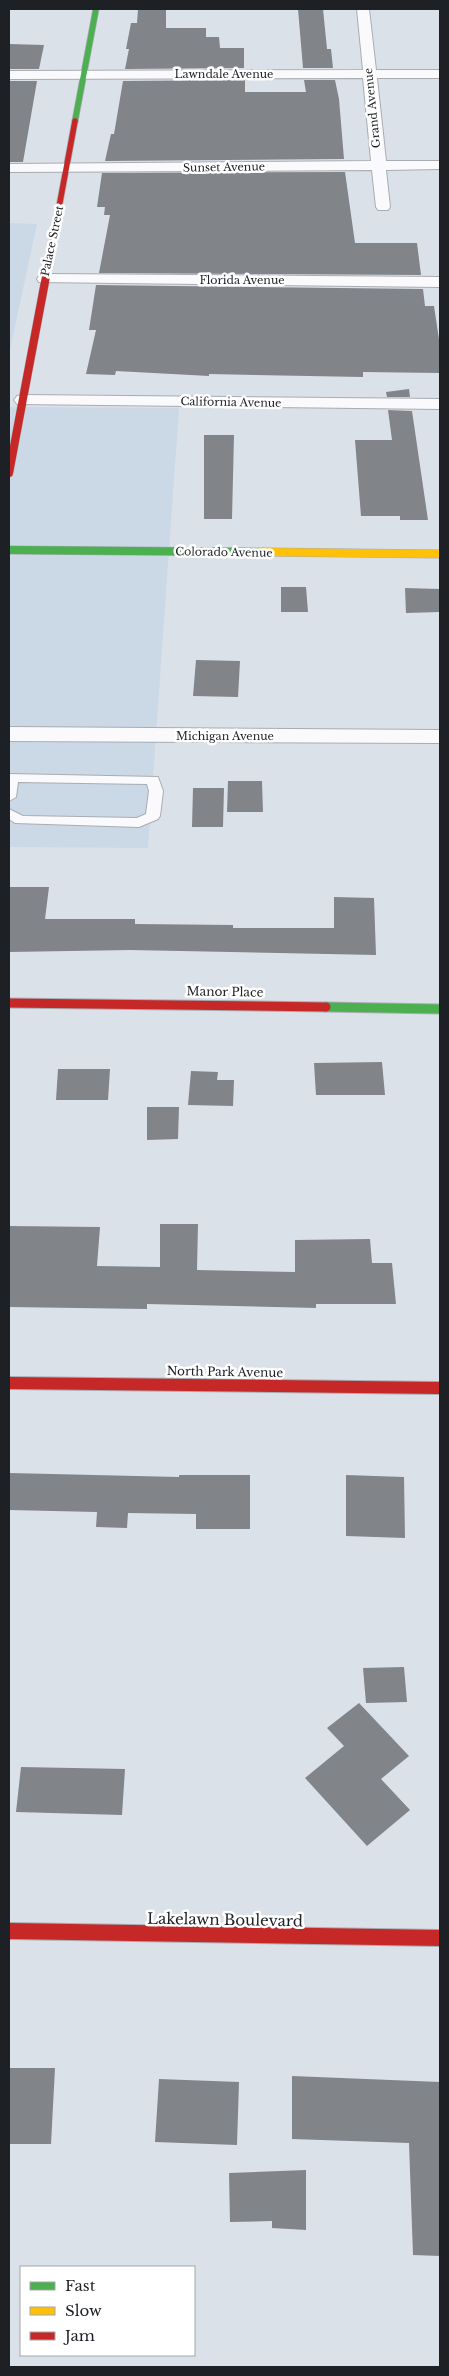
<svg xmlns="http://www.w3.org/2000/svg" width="449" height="2376" viewBox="0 0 449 2376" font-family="'Libre Baskerville',serif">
  <rect width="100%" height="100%" fill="#dbe1e8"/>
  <!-- built -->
  <path fill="#cbd8e6" d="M9 223 37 224 9 354Z
    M9 407 179 408 148 848 9 847Z"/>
  <!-- building -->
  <path fill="#81858a" d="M138 9H166V28H206V37H219L220 48H244V68L125 69 129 49H126L131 23H137Z
    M298 9H323L327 49H331L333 68H303Z
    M9 44 44 45 39 69H9Z
    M245 80V92H306L304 80H335L339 99 344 159 105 161 111 134H114L123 81Z
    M9 81H37L23 162H9Z
    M345 172 355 243H417L421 275 99 273 110 215H104L105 207H97L102 173Z
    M96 285 423 289 425 306H434L440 346V373L363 372V377L209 374V376L116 371 115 375 86 374 96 330H89Z
    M409 389 410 397H387L386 392Z
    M388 410 412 411 428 520H400V516H361L355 440H392Z
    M204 435H234L232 519H204Z
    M281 587H306L308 612H281Z
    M405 588 440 589V612L406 613Z
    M196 660 240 661 238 697 193 696Z
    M228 781H262L263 812H227Z
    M193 788H224L223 827H192Z
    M9 887H49L45 919H135V924L233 925V928H334V897L374 898 376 955 130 950 9 952Z
    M382 1062 385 1095H316L314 1063Z
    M58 1069H110L108 1100H56Z
    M191 1071 218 1072 217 1080H234L233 1106 188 1105Z
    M147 1107H179L178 1139 147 1140Z
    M160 1224H198L197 1270 295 1272V1240L370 1239 372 1263H392L396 1304H316V1308L147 1304V1309L9 1307V1226L100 1227 97 1266 160 1267Z
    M9 1473 179 1477V1475H250V1529H196V1514L128 1513 127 1528 96 1527 97 1512 9 1510Z
    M346 1475 404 1477 405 1538 346 1536Z
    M404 1667 407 1702 366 1703 363 1668Z
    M359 1703 409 1756 381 1779 410 1810 367 1846 305 1778 344 1746 327 1728Z
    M21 1767 125 1769 122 1815 16 1812Z
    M9 2068H55L51 2144H9Z
    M292 2076 440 2082V2256L413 2255 409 2143 292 2139Z
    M159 2079 239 2082 237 2145 155 2142Z
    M306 2170V2230L272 2228V2221L230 2222 229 2173Z"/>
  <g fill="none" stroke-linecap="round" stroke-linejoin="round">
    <!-- lane casing -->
    <g stroke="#a8adb3" stroke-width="2">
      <path id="lane" d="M9 774 158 777 163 791 160 816 158 819 139 827 15 823 9 819V809L23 816 137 818 146 814 149 791 147 784 18 782 16 797 9 801Z"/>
    </g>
    <!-- street casing -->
    <g stroke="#a8adb3" stroke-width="2">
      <path id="street" d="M357 9H369L376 70H440V78H377L386 161H440V169L386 170 390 207 388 210H378L376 207 372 170 9 172V164L371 161 363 78 9 79V71L363 70Z
        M45 274 440 277V287L39 282 37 279 39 276Z
        M23 395 440 399V409L17 404 14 400 17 396Z
        M9 727 440 730V743L9 741Z"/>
    </g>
    <!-- fast-far2 casing -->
    <g stroke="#a8adb3" stroke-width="7">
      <path id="fast-far2" d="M75 121 96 9"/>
    </g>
    <!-- fast-far1 casing -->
    <g stroke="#a8adb3" stroke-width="9">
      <path id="fast-far1" d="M9 550 263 552"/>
    </g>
    <!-- fast casing -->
    <g stroke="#a8adb3" stroke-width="11">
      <path id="fast" d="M326 1007 440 1009"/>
    </g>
    <!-- slow casing -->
    <g stroke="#a8adb3" stroke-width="9">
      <path id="slow" d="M263 552 440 554"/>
    </g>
    <!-- jam-far4 casing -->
    <g stroke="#a8adb3" stroke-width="7">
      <path id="jam-far4" d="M47 272 75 121"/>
    </g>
    <!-- jam-far3 casing -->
    <g stroke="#a8adb3" stroke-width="9">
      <path id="jam-far3" d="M9 473 47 271"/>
    </g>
    <!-- jam-far2 casing -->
    <g stroke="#a8adb3" stroke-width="11">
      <path id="jam-far2" d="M9 1003 326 1007"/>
    </g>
    <!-- jam-far1 casing -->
    <g stroke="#a8adb3" stroke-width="14">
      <path id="jam-far1" d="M9 1383 440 1388"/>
    </g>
    <!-- jam casing -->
    <g stroke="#a8adb3" stroke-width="18">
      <path id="jam" d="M9 1931 440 1938"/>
    </g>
    <!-- lane -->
    <use href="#lane" fill="#fafafc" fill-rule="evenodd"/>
    <!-- street -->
    <use href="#street" fill="#fafafc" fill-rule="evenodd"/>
    <!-- fast-far2 -->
    <use href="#fast-far2" stroke="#4caf50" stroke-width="5.5"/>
    <!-- fast-far1 -->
    <use href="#fast-far1" stroke="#4caf50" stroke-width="8"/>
    <!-- fast -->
    <use href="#fast" stroke="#4caf50" stroke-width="9"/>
    <!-- slow -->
    <use href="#slow" stroke="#ffc107" stroke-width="8"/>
    <!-- jam-far4 -->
    <use href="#jam-far4" stroke="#c62828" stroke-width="5.5"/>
    <!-- jam-far3 -->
    <use href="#jam-far3" stroke="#c62828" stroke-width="8"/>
    <!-- jam-far2 -->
    <use href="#jam-far2" stroke="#c62828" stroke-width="9"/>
    <!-- jam-far1 -->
    <use href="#jam-far1" stroke="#c62828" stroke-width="12"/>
    <!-- jam -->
    <use href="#jam" stroke="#c62828" stroke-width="16"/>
  </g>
  <g text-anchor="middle" stroke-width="5" stroke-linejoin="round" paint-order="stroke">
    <!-- far-street labels -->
    <g font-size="11" fill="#1d2126" stroke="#fff">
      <text x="224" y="78">Lawndale Avenue</text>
      <text transform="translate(372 108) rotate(-96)" y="4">Grand Avenue</text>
      <text transform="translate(224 167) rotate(-1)" y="4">Sunset Avenue</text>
      <text transform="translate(52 241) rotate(-78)" y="4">Palace Street</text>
      <text x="242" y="284">Florida Avenue</text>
      <text transform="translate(231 402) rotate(1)" y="4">California Avenue</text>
      <text transform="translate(224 552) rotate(1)" y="4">Colorado Avenue</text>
      <text x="225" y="740">Michigan Avenue</text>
    </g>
    <!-- street labels -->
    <g font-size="12" fill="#1d2126" stroke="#fff">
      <text transform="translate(225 992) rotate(1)" y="4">Manor Place</text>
      <text transform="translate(225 1372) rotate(1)" y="4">North Park Avenue</text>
    </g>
    <!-- near-street labels -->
    <g font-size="15" fill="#1d2126" stroke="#fff">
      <text transform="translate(225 1920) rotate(1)" y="5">Lakelawn Boulevard</text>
    </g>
  </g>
  <!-- border -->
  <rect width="449" height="2376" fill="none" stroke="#1d2126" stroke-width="20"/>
  <!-- legend -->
  <rect x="20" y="2266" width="175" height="90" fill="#ffffff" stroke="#a5a6a8"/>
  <rect x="30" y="2282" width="25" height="8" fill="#4caf50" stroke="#a5a6a8"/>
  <text x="65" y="2291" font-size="15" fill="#1d2126">Fast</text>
  <rect x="30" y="2307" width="25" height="8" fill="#ffc107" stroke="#a5a6a8"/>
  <text x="65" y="2316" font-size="15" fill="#1d2126">Slow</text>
  <rect x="30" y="2332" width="25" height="8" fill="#c62828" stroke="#a5a6a8"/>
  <text x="65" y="2341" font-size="15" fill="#1d2126">Jam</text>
</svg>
